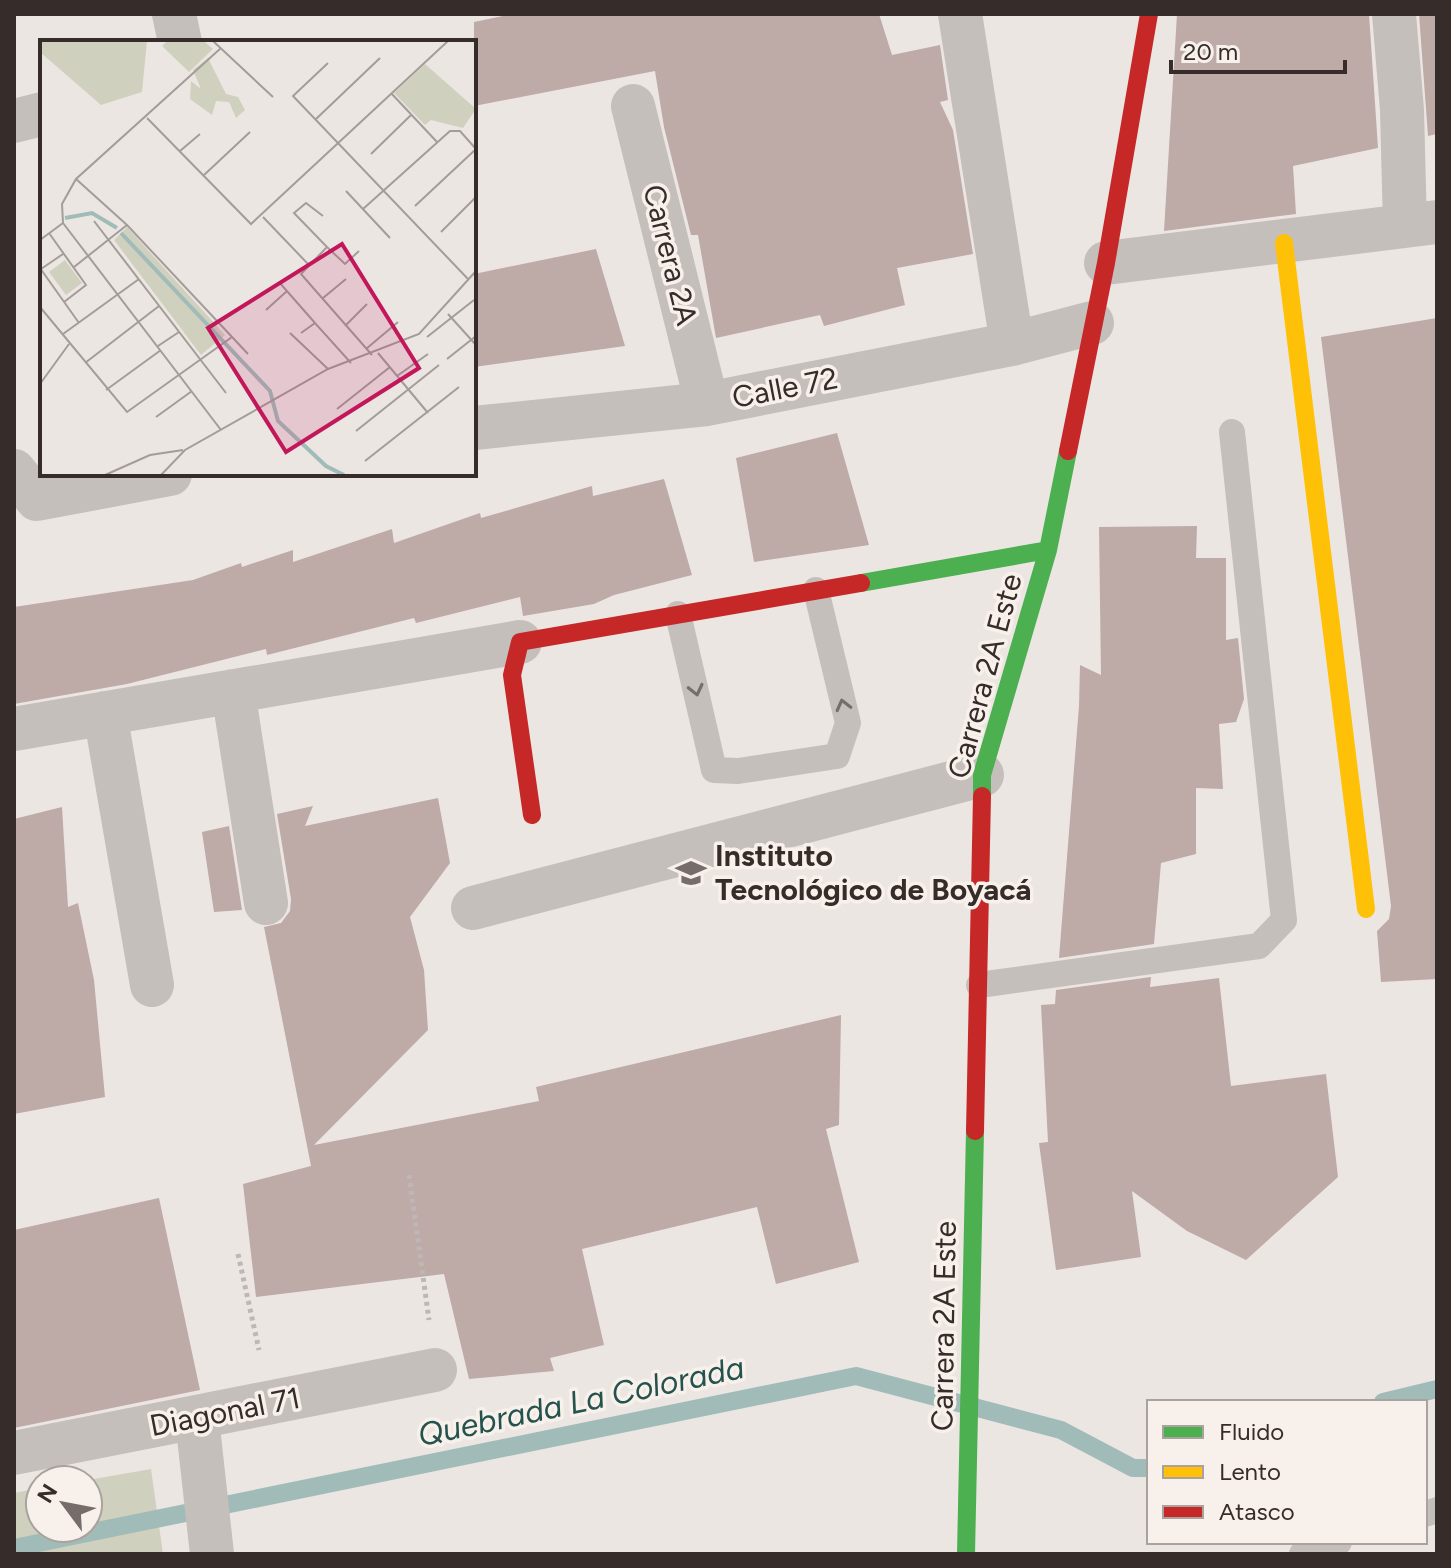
<svg xmlns="http://www.w3.org/2000/svg" width="1451" height="1568" viewBox="0 0 1451 1568" font-family="Figtree,sans-serif">
  <rect width="100%" height="100%" fill="#ece6e3"/>
  <!-- green -->
  <path fill="#d0d0bf" d="M151 1469 163 1554H14V1493L40 1488V1528H88V1480Z"/>
  <g fill="none" stroke-linecap="round" stroke-linejoin="round">
    <!-- stream -->
    <path stroke="#a1bcb8" stroke-width="18" d="M1383 1402 1437 1389
      M14 1548 856 1376 1061 1430 1133 1468H1149"/>
  </g>
  <!-- building -->
  <path fill="#beaaa6" d="M513 14H879L892 55 940 45 948 100 940 102 953 130 973 254 897 268 905 305 824 326 820 315 716 338 698 235H691L664 127 655 71 474 106V22Z
    M1177 14H1369L1378 148 1293 166 1296 214 1164 231Z
    M1419 14H1437V134L1428 136Z
    M596 249 625 346 474 367V274Z
    M1437 318V979L1381 982 1377 931 1389 919 1391 906 1321 337Z
    M837 433 869 545 754 562 736 458Z
    M664 479 692 575 614 595 594 604 523 616 520 597 416 623 414 618 267 655 266 649 127 684 14 704V607L193 580 241 563 242 567 293 550V562L392 529 394 543 480 513 481 518 592 486 593 496Z
    M1197 526 1196 558H1226V640L1238 638 1244 699 1236 722 1219 724 1223 789 1196 788V854L1161 863 1154 944 1059 958 1079 706 1080 665 1101 675 1099 527Z
    M438 798 450 863 410 917 424 970 428 1030 314 1145 539 1101 536 1087 841 1015 839 1125 826 1129 859 1262 776 1284 757 1207 582 1249 604 1345 550 1358 554 1371 469 1379 444 1274 256 1297 243 1184 311 1166 264 927 281 923 290 911 291 899 277 814 313 806 305 826Z
    M62 807 68 907 78 903 94 980 105 1097 14 1114V819Z
    M229 826 242 910 214 912 202 832Z
    M1151 977 1150 987 1219 978 1231 1086 1326 1074 1338 1177 1246 1260 1187 1231 1132 1191 1141 1257 1056 1270 1039 1143 1048 1142 1041 1005 1055 1004 1056 990Z
    M159 1198 200 1390 14 1428V1230Z"/>
  <g fill="none" stroke-linecap="round" stroke-linejoin="round">
    <!-- path -->
    <path stroke="#beb7b5" stroke-width="5" stroke-dasharray="4 4" stroke-linecap="butt" d="M409 1175 429 1320
      M238 1254 259 1350"/>
    <!-- lane -->
    <path stroke="#c5bfbc" stroke-width="26" d="M678 614 714 770 738 771 837 756 848 723 816 590
      M979 985 1259 946 1284 920 1232 432
      M1425 1514 1437 1510
      M1302 1554 1339 1542"/>
    <!-- street -->
    <path stroke="#c5bfbc" stroke-width="44" d="M174 14 180 42
      M960 14 1012 344
      M1394 14 1402 110 1405 226
      M633 106 707 404
      M14 121 42 114
      M1106 263 1437 222
      M474 428 707 404 1012 344 1092 323
      M14 471 37 499 170 474
      M233 691 266 903
      M105 713 152 985
      M14 729 520 642
      M473 908 982 775
      M197 1419 212 1554
      M14 1453 435 1370"/>
    <!-- fast -->
    <path stroke="#4caf50" stroke-width="18" d="M861 583 1048 550
      M982 796V775L1048 550 1068 451
      M966 1554 975 1131"/>
    <!-- slow -->
    <path stroke="#ffc107" stroke-width="18" d="M1284 243 1366 909"/>
    <!-- jam -->
    <path stroke="#c62828" stroke-width="18" d="M1068 451 1106 263 1149 14
      M532 815 512 675 520 642 861 583
      M975 1131 982 796"/>
  </g>
  <!-- one-way arrows -->
  <defs><path id="oneway-chevron" d="M-2-3.5L2.5 0L-2 3.5" fill="none" stroke-width="1.6" stroke-linecap="round" stroke-linejoin="round" transform="scale(2)"/></defs>
  <g stroke="#766e6c">
    <use href="#oneway-chevron" transform="translate(696 690) rotate(77)"/>
    <use href="#oneway-chevron" transform="translate(843 705) rotate(-104)"/>
  </g>
  <!-- icons -->
  <defs>
    <g id="school-bare" transform="scale(2.4)"><path d="M0-5L7-2L0 1L-7-2ZM-4 1L0 2.5L4 1V4Q0 6-4 4Z" fill="#766d6b" stroke="#f8f0eb" stroke-width="2.5" paint-order="stroke"/></g>
  </defs>
  <g fill-rule="evenodd">
    <use href="#school-bare" x="691" y="873"/>
  </g>
  <g text-anchor="middle" stroke-width="7" stroke-linejoin="round" paint-order="stroke">
    <!-- street labels -->
    <g font-size="30" fill="#362c2a" stroke="#f8f0eb">
      <text transform="translate(670 255) rotate(76)" y="10">Carrera 2A</text>
      <text transform="translate(785 388) rotate(-11)" y="10">Calle 72</text>
      <text transform="translate(985 676) rotate(-75)" y="10">Carrera 2A Este</text>
      <text transform="translate(944 1326) rotate(-89)" y="10">Carrera 2A Este</text>
      <text transform="translate(225 1412) rotate(-11)" y="10">Diagonal 71</text>
    </g>
    <!-- poi labels -->
    <g font-size="30" font-weight="bold" fill="#362c2a" stroke="#f8f0eb" text-anchor="start">
      <text x="715" y="866">Instituto<tspan x="715" dy="34">Tecnológico de Boyacá</tspan></text>
    </g>
    <!-- water labels -->
    <g font-size="32" font-style="italic" fill="#24534e" stroke="#f8f0eb">
      <text transform="translate(581 1401) rotate(-12)" y="11">Quebrada La Colorada</text>
    </g>
  </g>
  <!-- overview -->
  <g transform="translate(40 40)">
    <rect width="436" height="436" fill="#ece6e3"/>
    <path d="M0 1H107L102 52 61 65 0 12ZM127 1H164L173 9 149 32 122 6ZM168 18 186 54 198 57 205 70 196 78 189 62 176 61 172 75 150 59 151 41 161 49 153 30ZM385 24 436 69 423 88 391 80 385 85 354 53ZM87 187 185 295 161 315 74 200ZM25 220 42 243 26 255 9 232Z" fill="#d0d0bf"/>
    <path fill="none" stroke="#a1bcb8" stroke-width="4" d="M25 178 52 173 77 188M81 193 230 351 238 381 286 426 304 435"/>
    <path fill="none" stroke="#a39c99" stroke-width="2" d="M173 1 233 57M181 8 36 139 22 164 23 183 181 390M288 23 253 56 428 239M351 53 397 102M107 78 211 184 408 1M276 79 340 18M140 111 160 94M331 114 371 75M164 135 210 92M36 139 87 185 208 314M306 151 350 198M375 166 436 109M323 169 410 91H420L436 109M283 176 266 163 254 173 287 207 261 234 332 315M223 177 268 224M54 181 186 353M401 192 436 157M9 193 46 245 24 262M0 200 23 183M287 207 305 224 319 211M34 227 87 185M0 228 39 283M1 229 23 214M239 242 275 283M283 258 306 239M0 267 87 372 192 297M226 270 247 251M408 274 436 305M305 286 327 264M250 293 288 329M261 293 275 283 311 323M23 294 99 239M387 297 434 260M118 306 139 292M326 309 358 282M338 313 388 373M407 319 436 296M45 323 119 266M357 336 388 314M0 344 29 304M66 350 121 310M297 369 350 327M116 377 152 351M316 391 399 325M325 421 419 347M65 435 110 415 143 410M121 435 145 410 288 329 379 294 436 231"/>
    <path fill="#c2185b" fill-opacity="0.15" stroke="#c2185b" stroke-width="4" d="M302 204 379 328 246 412 168 288Z"/>
    <rect width="436" height="436" fill="none" stroke="#362c2a" stroke-width="4"/>
  </g>
  <!-- border -->
  <rect width="1451" height="1568" fill="none" stroke="#362c2a" stroke-width="32"/>
  <!-- legend -->
  <rect x="1147" y="1400" width="280" height="144" fill="#f8f0eb" stroke="#aaa29e" stroke-width="2"/>
  <rect x="1163" y="1426" width="40" height="12" fill="#4caf50" stroke="#aaa29e" stroke-width="2"/>
  <text x="1219" y="1440" font-size="24" fill="#362c2a">Fluido</text>
  <rect x="1163" y="1466" width="40" height="12" fill="#ffc107" stroke="#aaa29e" stroke-width="2"/>
  <text x="1219" y="1480" font-size="24" fill="#362c2a">Lento</text>
  <rect x="1163" y="1506" width="40" height="12" fill="#c62828" stroke="#aaa29e" stroke-width="2"/>
  <text x="1219" y="1520" font-size="24" fill="#362c2a">Atasco</text>
  <!-- north arrow -->
  <g transform="translate(64 1504) rotate(302)"><circle r="38" fill="#f8f0eb" stroke="#aaa29e" stroke-width="2"/>
  <path d="M0-6L14 30L0 20L-14 30Z" fill="#766d6b"/>
  <text y="-12" font-size="22" font-weight="bold" text-anchor="middle" fill="#362c2a">N</text>
  </g>
  <!-- scale -->
  <path d="M1171 60v12h174v-12" fill="none" stroke="#362c2a" stroke-width="4"/>
  <text x="1183" y="60" font-size="24" fill="#362c2a" stroke="#f8f0eb" stroke-width="6" paint-order="stroke">20 m</text>
</svg>
